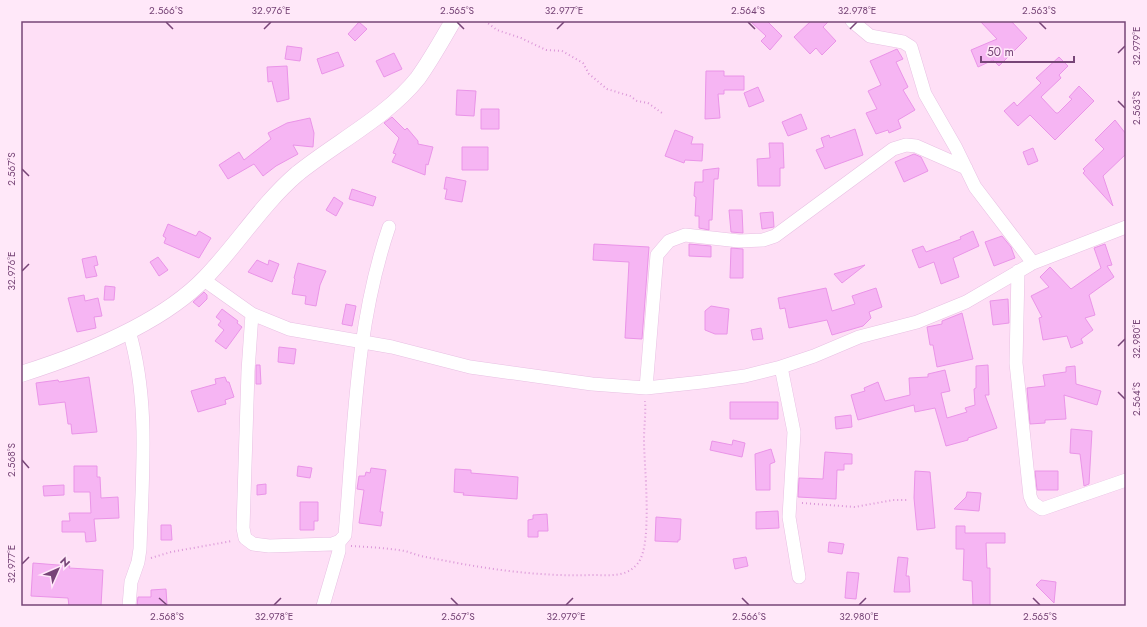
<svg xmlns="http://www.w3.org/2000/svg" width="1147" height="627" viewBox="0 0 1147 627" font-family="Jost,sans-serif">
  <rect width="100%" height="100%" fill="#fedff6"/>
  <!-- building -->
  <path fill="#f6b5f3" stroke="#ea94e8" d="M750 21H767L782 36 770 50 761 41 766 36Z
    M811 21H829L823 27 836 41 822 55 816 48 810 54 794 37Z
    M980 21H1011L1027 38 999 66 993 60 978 67 971 50 997 39Z
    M359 22 367 29 355 41 348 34Z
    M287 46 302 48 300 61 285 59Z
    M897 49 903 59 896 62 908 87 903 90 915 110 898 120 901 128 889 133 888 130 876 134 866 113 877 109 868 91 881 85 870 61Z
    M338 52 344 66 322 74 317 59Z
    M394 53 402 69 384 77 376 61Z
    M1059 57 1068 66 1059 75 1061 78 1041 97 1056 113H1058L1072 99 1069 97 1079 86 1094 101 1055 140 1030 115 1018 126 1004 111 1014 102 1017 106 1041 83 1036 78Z
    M287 66 289 99 277 102 272 81 268 82 267 67Z
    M706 71H724V76H744V90H724V94H718L720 118 705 119Z
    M758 87 764 101 749 107 744 93Z
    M457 90 476 91 474 116 456 115Z
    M481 109H499V129H481Z
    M801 114 807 129 788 136 782 122Z
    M392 117 405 130 407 128 418 141V144L433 147 428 165 426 164 425 175 392 162 396 154 393 153 399 138 384 123Z
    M310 118 314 133 313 147 293 145 298 154 276 166 263 176 254 164 228 179 219 165 239 152 244 160 271 139 268 133 287 123Z
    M1115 120 1126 134V154L1103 176 1113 206 1083 173 1085 171 1083 169 1104 149 1095 140Z
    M855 129 863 155 825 169 816 150 824 147 821 138 829 135 830 138Z
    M675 130 693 137 691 144H703L702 161 685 160 684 163 665 156Z
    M769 143H783L784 168H780V186H758L757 159 770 158Z
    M462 147H488V170H462Z
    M1033 148 1038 161 1028 165 1023 152Z
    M914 154 921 157 928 171 904 182 895 162Z
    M719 168 718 179H714L712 220H709V230L699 228V216H695L696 197 694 196 695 182H703V170Z
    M446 177 466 181 462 202 445 199 447 189H444Z
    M352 189 376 197 373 206 349 199Z
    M334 197 343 203 336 216 326 210Z
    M729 210H742L743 233 731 232Z
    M773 212 774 227 762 229 760 213Z
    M168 224 196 236 199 231 211 238 199 258 164 243 166 238 163 236Z
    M973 231 979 246 953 258 959 277 941 284 934 262 919 268 912 250 923 246 926 252 961 239 960 237Z
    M1002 236 1011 247 1015 258 994 266 985 242Z
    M594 244 649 247 642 339 625 338 629 262 593 260Z
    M689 244 711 246V257L689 256Z
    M1105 244 1112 265 1107 266 1114 277 1089 295 1095 315 1085 318 1093 330 1081 339 1083 343 1071 348 1067 336 1043 340 1039 318 1042 317 1031 296 1049 287 1040 277 1050 267 1071 289 1101 268 1094 248Z
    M731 248 743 249V278H730Z
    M96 256 98 265 94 266 97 276 86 278 82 259Z
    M158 257 168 270 159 276 150 262Z
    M257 260 268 265 269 260 279 264 272 282 248 272Z
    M298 263 326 271 320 285 316 306 305 304 306 296 292 294 295 279 294 278Z
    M865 265 842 283 834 274Z
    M105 286 115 287 114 300H104Z
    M826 288 832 311 855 304 852 296 876 288 882 307 869 312 871 318 863 326 832 335 827 320 789 328 785 308 780 309 778 298Z
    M204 292 207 295V299L199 307 193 302Z
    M84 295 85 301 98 298 102 316 94 317 96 328 77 332 68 298Z
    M1008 299 1009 323 993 325 990 301Z
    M346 304 356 306 352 326 342 324Z
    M711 306 729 309 727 334H715L705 330V311Z
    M222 309 238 321 237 323 242 327 226 349 215 341 224 330 218 325 221 321 216 317Z
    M962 313 973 359 937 367 933 345H930L927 327 942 324V321Z
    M761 328 763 339 753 340 751 330Z
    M279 347 296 349 294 364 278 362Z
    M256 365H260L261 384H256Z
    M988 365 989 395H985L997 428 968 438V440L946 446 935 408 915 412 914 405 858 420 851 395 865 391 864 388 878 382 885 401 910 395 909 378 928 377V374L945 370 950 391 941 393 947 418 967 412 965 408 975 405 974 389 976 388V366Z
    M1075 366 1076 384 1101 391 1097 405 1064 395 1066 419 1045 420V423L1030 424 1027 388 1045 386 1043 375 1066 372V367Z
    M89 377 97 432 72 434 71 424H68L65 402 39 405 36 383 58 380 59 382Z
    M225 377 227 382H229L234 397 225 400 226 404 198 412 191 391 216 384 215 379Z
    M730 402H778V419H730Z
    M851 415 852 427 836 429 835 417Z
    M1071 429 1092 431 1089 484 1084 486 1080 454 1070 453Z
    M733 440 745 443 742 457 710 450 712 441 732 445Z
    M771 449 775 462 770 464V490H756L755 454Z
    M825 452 852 454V464H844V470H837L836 499 798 497 799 478 823 479Z
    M74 466H97V477H100L101 498 118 497 119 518 94 519 96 541 86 542 85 532H62V521H70L69 513H91L90 492H74Z
    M298 466 312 468 310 478 297 476Z
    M371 468 386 470 380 512H383L381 526 359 523 364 490 357 489 359 476H365L366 472 370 473Z
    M455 469 471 470V473L518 477 517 499 463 495 464 493 454 492Z
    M915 471 930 472 935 528 917 530 914 498Z
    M1035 471H1058V490H1037Z
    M266 484V494L257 495V485Z
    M64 485V495L44 496 43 486Z
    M967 492 981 493 979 511 954 509 966 497Z
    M300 502H318V521H314V530H300Z
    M778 511 779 528 756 529V512Z
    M547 514 548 531H538V537H528V520L533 519V515Z
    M656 517 681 519 680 540H678V542L655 541Z
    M161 525H171L172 540H161Z
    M956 526H965V533H1005V543H986L987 568H990V606H973L972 581 963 580 964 549H956Z
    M829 542 844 544 842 554 828 552Z
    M746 557 748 566 735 569 733 559Z
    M898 557 908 558 906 576H909L910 592H894Z
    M33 563 70 566 69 568 103 570 101 606H69L68 598 31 596Z
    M847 572 859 573 856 599 845 598Z
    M1041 580 1056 582 1054 603 1036 585Z
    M166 589 167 605 137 606 138 597H151V590Z"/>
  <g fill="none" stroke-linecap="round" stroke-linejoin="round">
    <!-- minor casing -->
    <g stroke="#e8c0e3" stroke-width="14">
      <path id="minor" d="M852 21 870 36 903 42 911 47 925 94 956 148 975 187 1033 263
        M1018 271 1016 363 1030 496 1033 503 1042 509 1126 480
        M204 280 252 314 289 329 392 347 470 367 592 384 646 388 702 382 745 376 781 367 814 356 859 337 917 322 966 302 1033 263 1126 227
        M252 314 248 371 243 528 245 538 253 544 269 546 332 544 340 541 345 535C354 432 355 326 389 227
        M781 367 794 432 789 517 799 577
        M646 388 657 255 669 241 685 235 739 241 763 240 775 236 893 149 906 145 916 146 966 168
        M129 606 131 582 138 562 140 549C142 476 150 401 129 331
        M323 606 339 551V541"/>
    </g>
    <!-- tertiary casing -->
    <g stroke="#e8c0e3" stroke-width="17">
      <path id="tertiary" d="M21 374C81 355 161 324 205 278 237 245 262 204 297 174 335 143 387 117 418 78 431 60 442 40 453 21"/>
    </g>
    <!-- path -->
    <path stroke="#db98d8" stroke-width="2" stroke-dasharray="1 3" stroke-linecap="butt" d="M485 21 497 30 521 38 546 50 562 51 583 63 589 74 607 89 630 96 637 101 648 103 662 113
      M802 503 855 507 893 500H908
      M351 546C369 547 387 548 405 551 412 553 419 556 426 557 480 568 536 577 591 575 608 575 627 578 638 563 653 545 644 465 644 440 644 426 646 414 645 401
      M151 558 171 552 232 541"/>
    <!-- minor -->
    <use href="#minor" stroke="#fff" stroke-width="13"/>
    <!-- tertiary -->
    <use href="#tertiary" stroke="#fff" stroke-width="16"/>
  </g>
  <!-- ticks -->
  <path fill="none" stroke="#774577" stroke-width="1.5" d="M166 22 173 29M457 22 464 29M748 22 755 29M1039 22 1046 29M264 29 271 22M557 29 564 22M850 29 857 22M1118 53 1125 46M1118 101 1125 108M22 169 29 176M22 271 29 264M1118 346 1125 339M1118 392 1125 399M22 460 29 468M22 564 29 557M159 598 167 605M451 598 458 605M742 598 749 605M1033 598 1040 605M274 605 281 598M566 605 573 598M859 605 866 598"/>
  <!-- border -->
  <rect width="1147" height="627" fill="none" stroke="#ffe8f9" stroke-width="44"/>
  <!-- north arrow -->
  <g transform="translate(58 569) rotate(45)" stroke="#ffe8f9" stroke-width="3" paint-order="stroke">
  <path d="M0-3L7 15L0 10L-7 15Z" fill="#774577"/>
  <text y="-6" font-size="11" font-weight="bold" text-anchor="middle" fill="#774577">N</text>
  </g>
  <!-- scale -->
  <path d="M981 56v6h93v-6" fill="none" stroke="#774577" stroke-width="2"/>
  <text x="987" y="56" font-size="12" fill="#774577" stroke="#ffe8f9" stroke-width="3" paint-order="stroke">50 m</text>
  <rect x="22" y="22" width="1103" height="583" fill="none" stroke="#774577" stroke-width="1.5"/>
  <g font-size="10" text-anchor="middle" fill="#774577">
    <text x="166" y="14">2.566°S</text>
    <text x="271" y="14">32.976°E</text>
    <text x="457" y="14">2.565°S</text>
    <text x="564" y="14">32.977°E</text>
    <text x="748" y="14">2.564°S</text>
    <text x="857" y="14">32.978°E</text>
    <text x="1039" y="14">2.563°S</text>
    <text transform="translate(1136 46) rotate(-90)" y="4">32.979°E</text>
    <text transform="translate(1136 108) rotate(-90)" y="4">2.563°S</text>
    <text transform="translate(11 169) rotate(-90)" y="4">2.567°S</text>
    <text transform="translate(11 271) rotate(-90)" y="4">32.976°E</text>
    <text transform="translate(1136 339) rotate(-90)" y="4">32.980°E</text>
    <text transform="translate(1136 399) rotate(-90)" y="4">2.564°S</text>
    <text transform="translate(11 460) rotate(-90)" y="4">2.568°S</text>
    <text transform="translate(11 564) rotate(-90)" y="4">32.977°E</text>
    <text x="167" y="620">2.568°S</text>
    <text x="274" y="620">32.978°E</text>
    <text x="458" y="620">2.567°S</text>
    <text x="566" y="620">32.979°E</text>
    <text x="749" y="620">2.566°S</text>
    <text x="859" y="620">32.980°E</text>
    <text x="1040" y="620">2.565°S</text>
  </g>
</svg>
